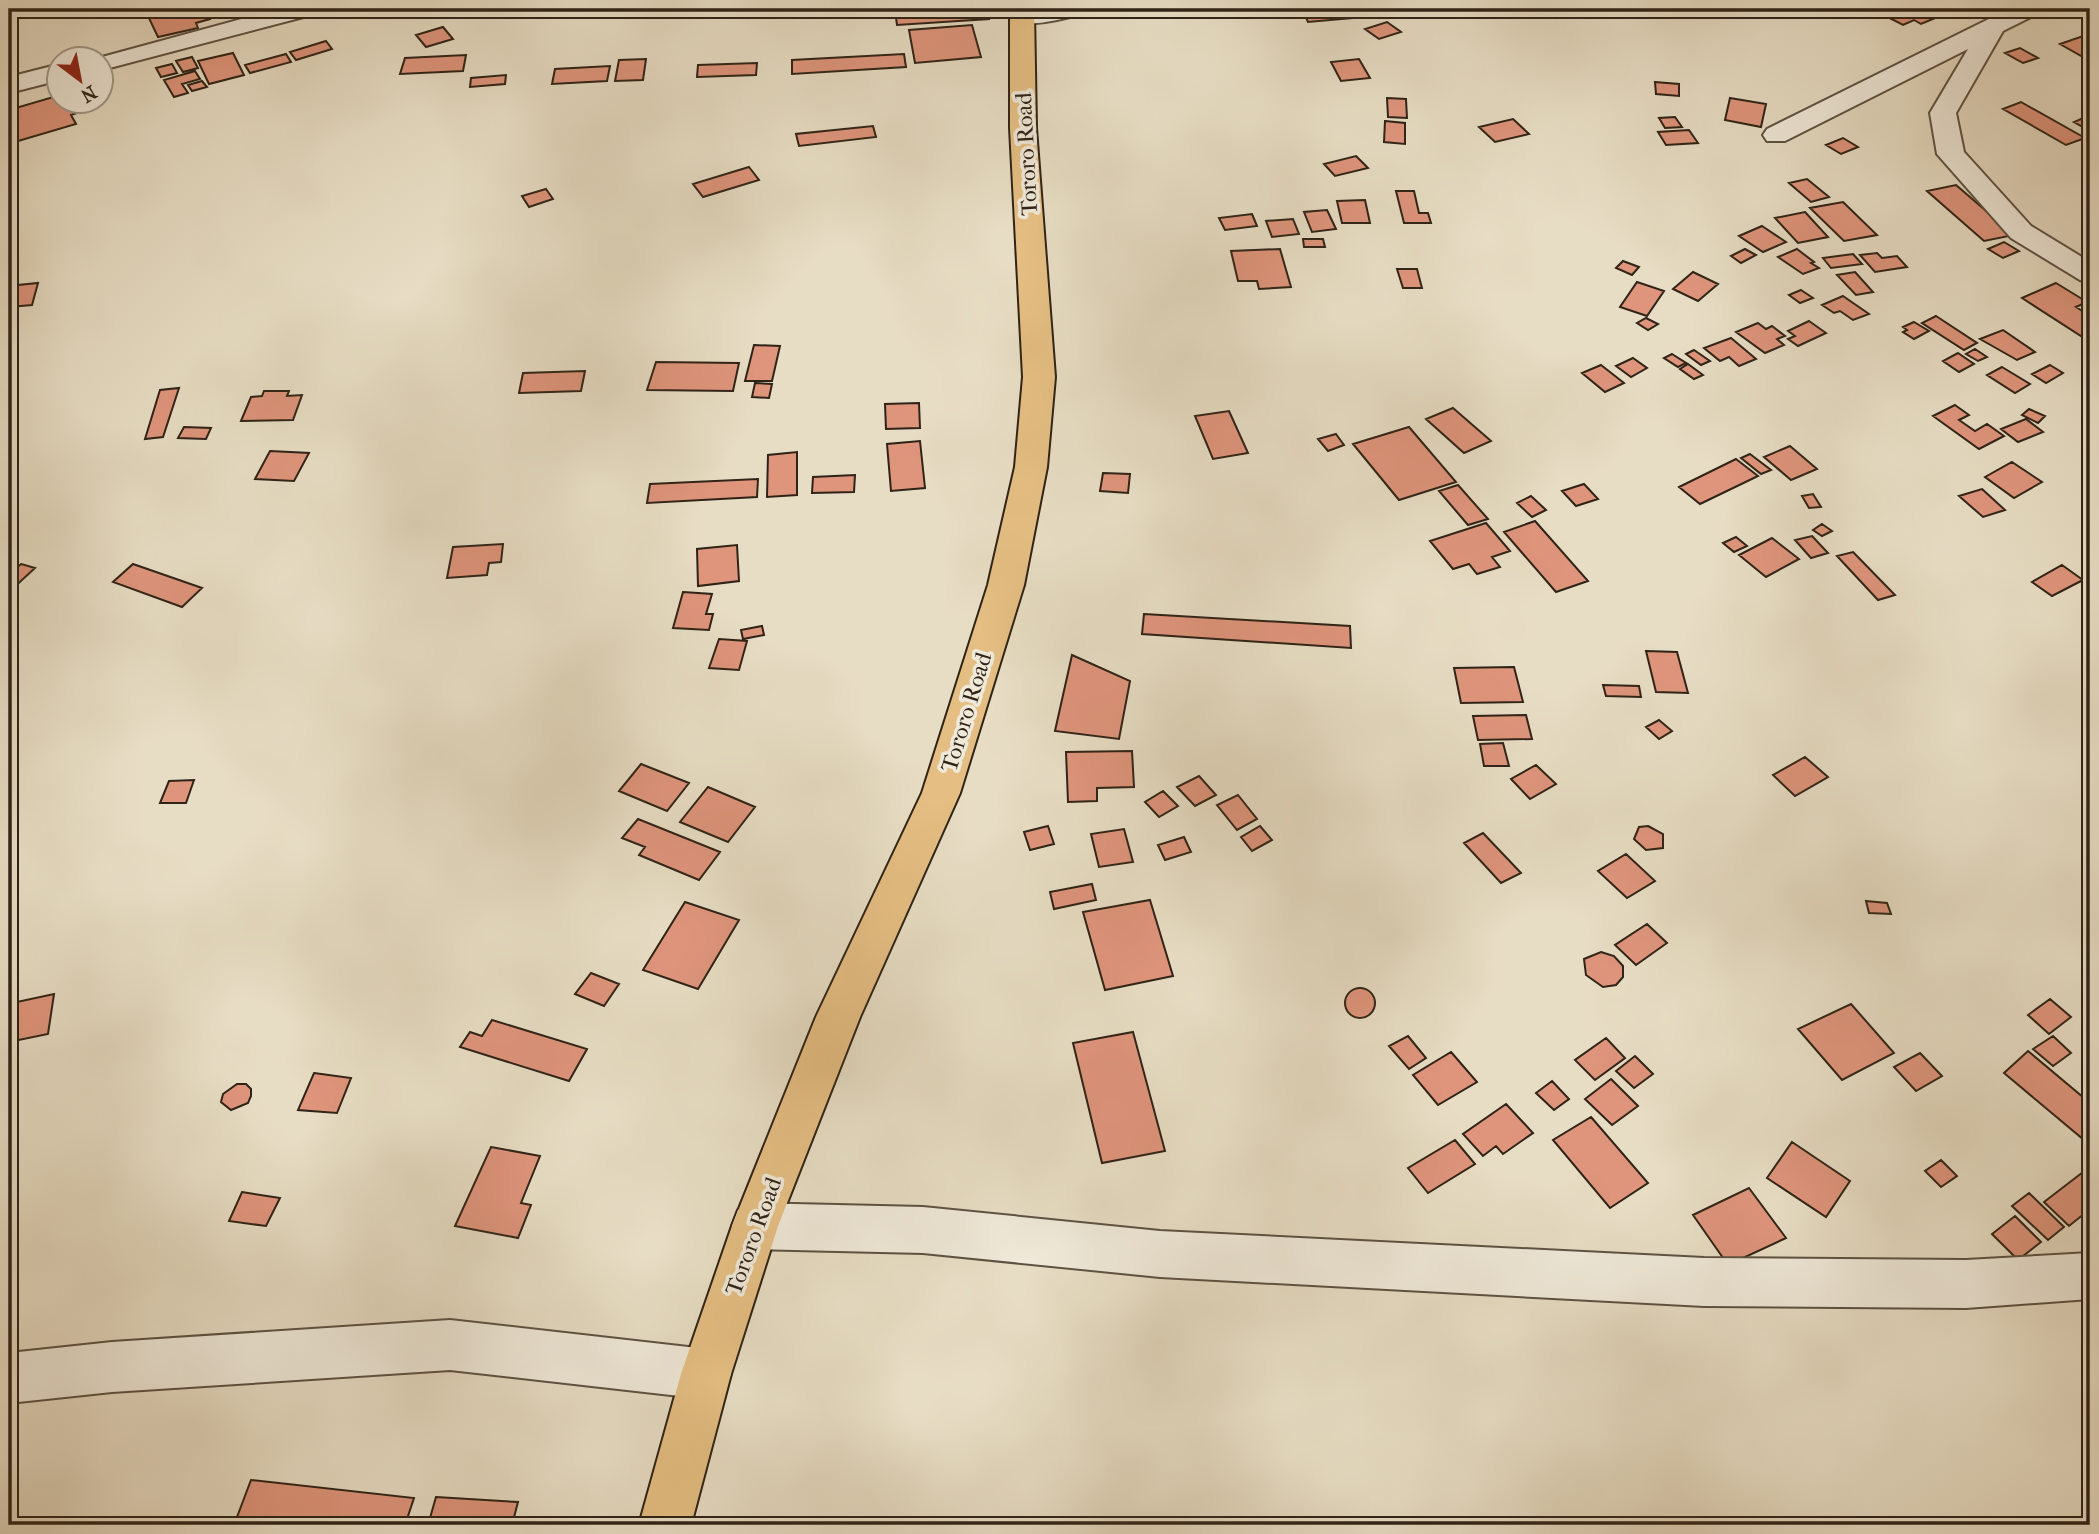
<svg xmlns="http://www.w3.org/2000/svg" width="2099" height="1534" viewBox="0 0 2099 1534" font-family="'IM FELL French Canon',serif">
  <rect width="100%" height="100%" fill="#e7ddc4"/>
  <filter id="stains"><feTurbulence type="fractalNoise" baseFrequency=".00286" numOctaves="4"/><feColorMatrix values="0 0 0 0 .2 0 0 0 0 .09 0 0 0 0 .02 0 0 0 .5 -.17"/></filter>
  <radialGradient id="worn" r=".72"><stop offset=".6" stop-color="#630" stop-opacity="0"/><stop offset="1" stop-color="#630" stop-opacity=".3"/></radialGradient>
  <!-- building -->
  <path fill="#df957c" stroke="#2f2317" stroke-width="2" d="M170 9H205L210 19 196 23 198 28 158 37 147 14Z
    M785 9H857V15L784 18Z
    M986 9 989 19 897 25 895 10Z
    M1302 9H1361L1366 17 1308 22Z
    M1590 9H1625L1626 10 1605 17Z
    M1872 9H1947L1935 13 1940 16 1921 24 1914 20 1903 25Z
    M1387 22 1401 32 1379 39 1365 29Z
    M972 25 981 57 915 63 909 30Z
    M443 27 453 39 426 47 416 35Z
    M2083 36 2090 41V61L2060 44Z
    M326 41 332 49 296 60 290 52Z
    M2020 48 2038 58 2023 63 2005 53Z
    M233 53 244 75 209 84 198 61Z
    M286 54 291 62 250 73 245 65Z
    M904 54 906 67 792 74V60Z
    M466 55 463 71 400 74 405 58Z
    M192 57 198 68 183 72 176 61Z
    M646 59 643 80 615 81 619 60Z
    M1359 59 1370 78 1341 81 1331 62Z
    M757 63 756 75 697 77 698 65Z
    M172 64 177 73 161 77 156 68Z
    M610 66 607 81 552 84 555 69Z
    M195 71 200 79 182 84 188 93 174 97 164 80Z
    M506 75 505 84 470 87 471 78Z
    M202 81 207 87 192 91 188 85Z
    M1655 82 1679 84V96L1656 94Z
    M60 95V102H71L77 113 71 115 76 124 18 141 9 123V110Z
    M1387 98 1406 99 1407 118 1388 117Z
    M1730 98 1766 104 1761 127 1725 120Z
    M2021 102 2085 138 2066 145 2003 109Z
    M2090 115V131L2074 122Z
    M1675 117 1682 127 1665 128 1659 118Z
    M1513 119 1529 134 1495 142 1479 127Z
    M1385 121 1405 123V144L1384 142Z
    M873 126 876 137 799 146 796 134Z
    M1689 130 1698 143 1666 145 1658 132Z
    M1843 138 1858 147 1841 154 1826 145Z
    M1356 156 1368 168 1335 176 1324 164Z
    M749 167 759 180 703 197 693 184Z
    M1807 179 1829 197 1811 202 1789 183Z
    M1956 185 2014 235 1984 241 1927 191Z
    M546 189 553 199 529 207 522 196Z
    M1396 191H1414L1419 213H1428L1431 223H1404Z
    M1365 200 1370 223H1342L1337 201Z
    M1843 202 1877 235 1844 241 1810 208Z
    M1327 210 1336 229 1312 232 1304 212Z
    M1805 212 1828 237 1798 243 1775 218Z
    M1252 214 1257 226 1225 230 1219 218Z
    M1293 219 1299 234 1272 237 1266 221Z
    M1762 226 1786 242 1763 252 1739 236Z
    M1303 239H1323L1325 247H1304Z
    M2004 242 2019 251 2003 258 1988 249Z
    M1280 249 1291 287 1259 289 1257 281H1238L1231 251Z
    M1745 249 1756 255 1741 263 1731 256Z
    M1797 249 1814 262 1811 263 1819 268 1803 274 1778 257Z
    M1877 253 1882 258 1897 256 1907 267 1875 272 1860 255Z
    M1853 254 1862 264 1831 268 1823 258Z
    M1623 261 1639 267 1632 275 1616 268Z
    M1397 269H1417L1422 288H1403Z
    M1693 272 1718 284 1698 301 1673 289Z
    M1855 272 1873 292 1856 295 1837 275Z
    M1637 282 1664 291 1647 316 1620 307Z
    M38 283 32 305 9 307V286Z
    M2056 283 2087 302 2076 307 2090 316V332L2081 336 2022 298Z
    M1801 290 1813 298 1800 303 1789 295Z
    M1843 296 1869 314 1853 320 1840 311 1834 313 1822 305Z
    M1936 316 1977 343 1964 350 1922 323Z
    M1646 318 1658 324 1648 330 1637 323Z
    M1809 321 1826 333 1798 346 1788 339 1795 336 1788 331Z
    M1914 322 1929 331 1914 339 1903 332 1907 330 1903 327Z
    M1758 323 1766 329 1772 326 1785 336 1777 339 1784 345 1765 353 1736 332Z
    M2003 330 2035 352 2017 360 1980 339Z
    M1731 338 1756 359 1739 366 1729 357 1720 361 1704 348Z
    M754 345 780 346 772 381H745Z
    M1975 349 1987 357 1978 361 1966 354Z
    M1694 350 1710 361 1701 365 1686 354Z
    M1958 353 1974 364 1959 372 1943 361Z
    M1672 354 1686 363 1678 367 1664 358Z
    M1633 358 1647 368 1631 377 1616 366Z
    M656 362 739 363 733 391 647 390Z
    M1688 364 1703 375 1694 379 1680 369Z
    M1601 365 1624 383 1605 392 1582 373Z
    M2050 365 2063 373 2046 383 2032 374Z
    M2002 367 2030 384 2015 393 1987 375Z
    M585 371 581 391 519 393 523 373Z
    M755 383 772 384 769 398 752 397Z
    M179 388 163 437 145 439 160 390Z
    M264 391H289L287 396 302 395 293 420 241 421 251 397 262 396Z
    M919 403 920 428 886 429 885 404Z
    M1955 405 1969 415 1959 420 1975 431 1987 424 2004 436 1979 449 1933 416Z
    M1453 408 1491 441 1464 453 1426 419Z
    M2029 409 2045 416 2038 423 2022 415Z
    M1229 411 1248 453 1213 459 1195 416Z
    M2026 419 2043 432 2018 442 2001 429Z
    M184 427 211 428 206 439 178 438Z
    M1409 427 1456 482 1399 500 1353 444Z
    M1336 434 1344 445 1328 451 1318 439Z
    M920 441 925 488 891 491 887 444Z
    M1790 446 1817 469 1791 480 1764 457Z
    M270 451 309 453 294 481 255 479Z
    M797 452V495L767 497 768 455Z
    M1750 454 1771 470 1761 474 1741 458Z
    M1736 459 1758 476 1700 504 1679 487Z
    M2012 462 2042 482 2014 498 1985 477Z
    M1103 473 1130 474 1128 493 1100 491Z
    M855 475 854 492 812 493 813 477Z
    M758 479 757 497 647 503 650 484Z
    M1584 484 1598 499 1576 506 1562 491Z
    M1458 485 1488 519 1468 525 1439 491Z
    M1982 489 2005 510 1983 517 1959 496Z
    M1813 494 1821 507 1809 508 1802 496Z
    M1531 496 1546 510 1532 517 1517 503Z
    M1535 521 1588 581 1556 592 1504 532Z
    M1486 523 1510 551 1492 557 1500 567 1477 574 1469 564 1453 569 1430 541Z
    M1822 524 1832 531 1822 536 1813 530Z
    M1812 536 1828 553 1811 558 1795 540Z
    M1736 537 1747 546 1734 552 1723 543Z
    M1772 538 1799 559 1766 577 1739 555Z
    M503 544 501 562 489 563 487 575 447 578 453 547Z
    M737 545 739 581 698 586 697 549Z
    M1853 552 1895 595 1878 600 1837 556Z
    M21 564 35 568 9 592V575Z
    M133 564 202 588 182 607 113 582Z
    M2062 565 2083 580 2052 596 2032 582Z
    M683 592 712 594 706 614H713L709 630 673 628Z
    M1144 614 1350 626 1351 648 1142 634Z
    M762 626 764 635 743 639 741 630Z
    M719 639 747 641 739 670 709 668Z
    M1646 651 1677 652 1688 693 1656 692Z
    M1072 655 1130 681 1119 739 1055 731Z
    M1514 667 1523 702 1461 703 1454 668Z
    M1603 685 1639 686 1641 697 1606 696Z
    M1526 715 1532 739 1478 740 1473 716Z
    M1659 720 1672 731 1659 739 1646 727Z
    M1503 743 1509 766H1484L1480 744Z
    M1132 751 1134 787 1097 788V801L1068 802 1066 752Z
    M1805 757 1828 777 1795 796 1773 775Z
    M641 764 689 783 667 811 619 791Z
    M1536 765 1556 784 1530 799 1511 779Z
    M1199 776 1216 795 1195 806 1177 787Z
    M194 780 186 803H160L169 781Z
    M708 787 755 807 728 842 680 822Z
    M1163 791 1178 806 1159 817 1145 802Z
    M1238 795 1257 819 1237 830 1217 805Z
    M638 819 720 852 699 880 639 855 645 847 622 838Z
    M1048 826 1054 844 1030 850 1024 832Z
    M1260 826 1272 840 1252 851 1241 837Z
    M1648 826 1663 834V848L1646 850 1634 839 1639 827Z
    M1124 829 1133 862 1099 867 1091 834Z
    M1483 833 1521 873 1501 883 1464 843Z
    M1184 837 1191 852 1165 860 1158 845Z
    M1626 854 1655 881 1627 898 1598 871Z
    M1092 884 1096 900 1054 909 1050 892Z
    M1150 900 1173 976 1105 990 1083 912Z
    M1866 901 1887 903 1891 914 1869 913Z
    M685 902 739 920 698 989 643 970Z
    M1647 924 1667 943 1636 965 1615 945Z
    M1601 952 1614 956 1623 966V977L1616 985 1603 987 1586 975 1584 959Z
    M591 973 619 984 604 1006 575 994Z
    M1345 1003a15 15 0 1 1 30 0a15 15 0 1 1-30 0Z
    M54 994 48 1034 9 1042 12 1003Z
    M2050 999 2071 1017 2049 1034 2028 1015Z
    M1851 1004 1894 1053 1842 1080 1798 1029Z
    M492 1020 587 1049 569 1081 460 1047 470 1032 482 1036Z
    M1133 1032 1165 1151 1102 1163 1073 1043Z
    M1408 1036 1426 1058 1409 1069 1389 1046Z
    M2053 1036 2071 1053 2053 1066 2033 1049Z
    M1606 1038 1625 1058 1595 1080 1575 1060Z
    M2028 1051 2090 1103V1145L2004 1073Z
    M1451 1052 1477 1082 1438 1105 1413 1075Z
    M1920 1053 1942 1076 1916 1091 1894 1067Z
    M1635 1056 1653 1074 1634 1088 1616 1071Z
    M314 1073 351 1078 337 1113 298 1110Z
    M1611 1079 1638 1106 1612 1125 1585 1099Z
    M1552 1081 1569 1099 1554 1110 1536 1093Z
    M237 1084H246L251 1089V1096L248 1103 231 1110 221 1102 223 1094Z
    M1506 1104 1533 1133 1503 1154 1496 1146 1483 1156 1463 1134Z
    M1591 1117 1648 1183 1610 1208 1553 1140Z
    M1455 1140 1475 1164 1428 1193 1408 1168Z
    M1792 1142 1850 1181 1826 1217 1767 1178Z
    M491 1147 540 1156 521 1203 531 1205 518 1238 455 1226Z
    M1941 1160 1957 1176 1941 1187 1925 1171Z
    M2087 1169 2090 1171V1209L2069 1226 2044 1202Z
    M1749 1188 1786 1238 1728 1265 1693 1215Z
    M242 1192 280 1198 266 1226 229 1221Z
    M2029 1193 2064 1227 2048 1240 2012 1206Z
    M2015 1216 2041 1242 2018 1260 1992 1234Z
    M251 1480 414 1498 405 1525H234Z
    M436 1497 518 1502 512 1525H428Z"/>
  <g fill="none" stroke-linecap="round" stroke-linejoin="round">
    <!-- minor casing -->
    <g stroke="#5d5242" stroke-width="4">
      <path id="minor" d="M278 9H318L315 14 102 70V60H91Z
        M1027 9H1085L1082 14C1062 19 1033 27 1013 22L1010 17 1013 12Z
        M2009 9H2040L2037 14 2003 31 1956 113 1964 152 2031 226 2090 262V283L2080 280 2011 238 1937 154 1930 113 1968 49 1785 141H1767L1763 135 1767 129Z
        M60 64V80L9 93V77Z
        M755 1203 923 1207 1160 1231 1704 1258 1966 1260 2090 1253V1299L1966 1308 1704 1306 1160 1277 923 1253 755 1249 738 1242 732 1226 738 1210Z
        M450 1320 706 1349 724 1356 731 1374 724 1392 706 1399 450 1370 112 1392 9 1403V1353L112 1342Z"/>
    </g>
    <!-- major casing -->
    <g stroke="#2f2317" stroke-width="4">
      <path id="major" d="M1010 9H1034L1036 128 1055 377 1047 467 1024 585 960 793 860 1017 778 1226 731 1374 691 1525H639L681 1374 732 1226 816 1017 922 793 988 585 1015 467 1023 377 1010 128Z"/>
    </g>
    <!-- minor -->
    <use href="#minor" fill="#efe9d9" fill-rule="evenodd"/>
    <!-- major -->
    <use href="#major" fill="#e4be82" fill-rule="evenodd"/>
  </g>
  <g text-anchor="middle" stroke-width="7" stroke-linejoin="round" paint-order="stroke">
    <!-- street labels -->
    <g font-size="23" fill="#2f2317" stroke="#efe9d9">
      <text transform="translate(1026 154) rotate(-93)" y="8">Tororo Road</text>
      <text transform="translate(966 712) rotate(-73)" y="8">Tororo Road</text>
      <text transform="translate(753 1236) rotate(-70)" y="8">Tororo Road</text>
    </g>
  </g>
  <!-- margin -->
  <rect width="2099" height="1534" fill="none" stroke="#e7ddc4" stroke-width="35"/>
  <rect x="10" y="10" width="2078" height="1513" fill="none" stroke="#2f2317" stroke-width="3.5"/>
  <rect x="18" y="18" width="2064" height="1499" fill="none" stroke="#2f2317" stroke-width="2"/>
  <!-- north arrow -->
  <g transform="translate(80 80) rotate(148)"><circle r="33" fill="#efe9d9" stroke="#a29a8b" stroke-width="2"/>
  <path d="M0-5L12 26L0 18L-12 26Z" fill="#8f2418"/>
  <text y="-10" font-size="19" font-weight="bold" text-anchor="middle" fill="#2f2317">N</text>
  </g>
  <rect width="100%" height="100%" filter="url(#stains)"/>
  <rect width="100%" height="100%" fill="url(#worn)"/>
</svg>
